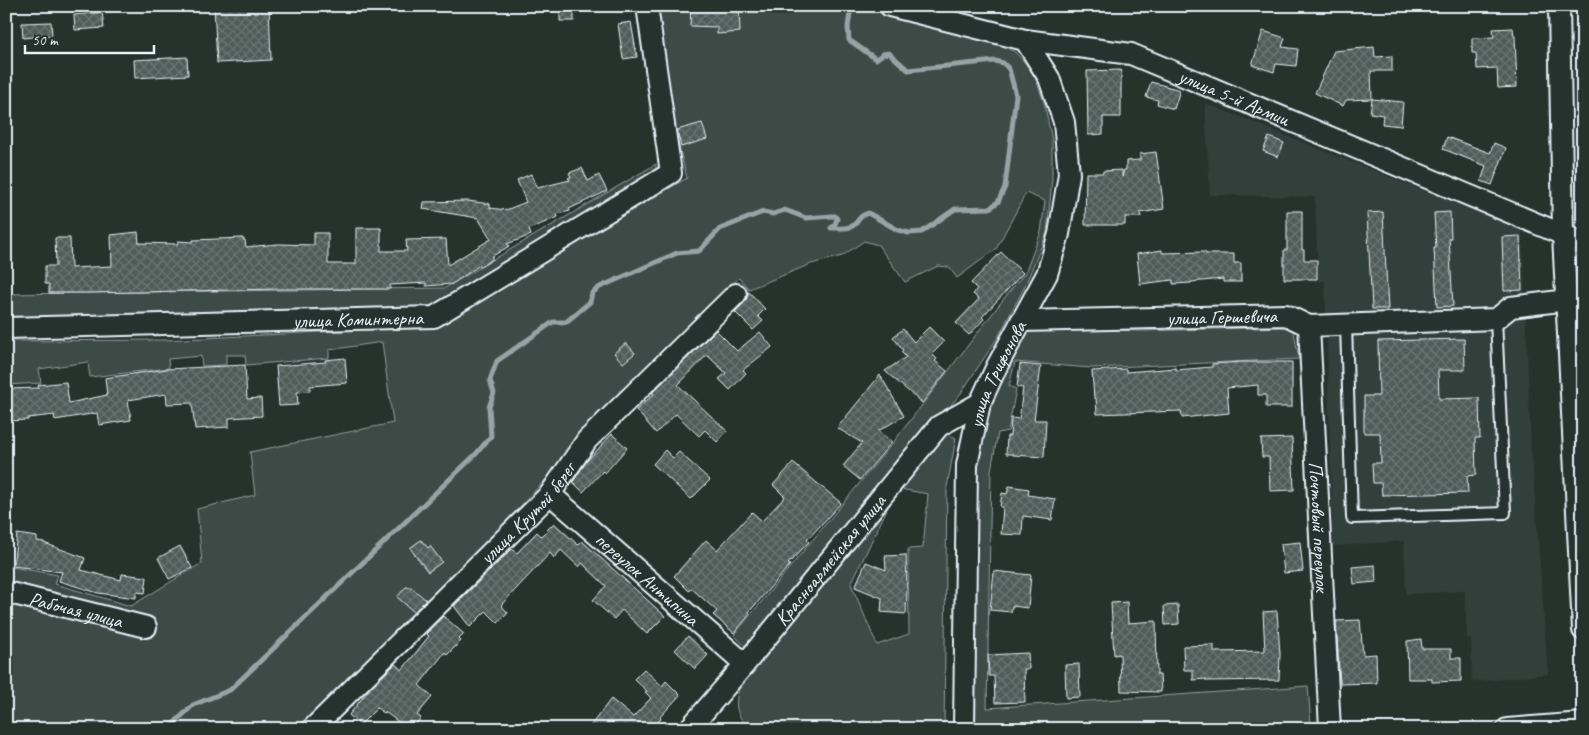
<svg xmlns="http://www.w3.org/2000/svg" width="1589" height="735" viewBox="0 0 1589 735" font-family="Caveat,sans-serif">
  <defs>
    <pattern id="building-cross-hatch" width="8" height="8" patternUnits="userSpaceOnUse" patternTransform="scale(1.25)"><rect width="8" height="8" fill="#505c59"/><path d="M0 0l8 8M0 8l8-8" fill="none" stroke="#697472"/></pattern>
  </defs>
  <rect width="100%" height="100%" fill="#26332d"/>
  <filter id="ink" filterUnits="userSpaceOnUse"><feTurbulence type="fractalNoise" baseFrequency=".02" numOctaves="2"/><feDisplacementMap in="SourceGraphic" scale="10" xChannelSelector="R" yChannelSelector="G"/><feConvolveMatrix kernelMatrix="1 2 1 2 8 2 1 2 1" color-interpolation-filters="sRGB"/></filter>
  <g filter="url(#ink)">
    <!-- built -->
    <path fill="#333f3a" d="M1205 103 1522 230 1531 447 1548 674 1472 682 1471 638H1467L1465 591 1406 594 1404 541 1333 546 1325 281H1318L1315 197 1210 195Z"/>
    <!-- grass -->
    <path fill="#3e4b47" stroke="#939ea0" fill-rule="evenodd" d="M650 6H862L896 13 985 37 1015 52 1026 64 1035 77 1044 102 1052 140V179L1047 233 1024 288 998 337 961 393 749 650 734 635 892 444 1009 292 1025 273 1041 232 1045 201 1026 193 996 249 957 278 949 267 938 266 905 282 878 245 864 241 842 256 811 264 749 289 739 278 595 418 546 479 400 634 302 729H6V602L145 636 151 617 6 582V566L58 575 55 584 131 606 202 563 197 509 255 495 250 452 393 423 382 342 329 350V358L246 365 245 355H226V365L202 366 201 356 168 359 169 368 90 377 88 362 39 369 41 383 6 385V341L165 340 341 331 428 325 455 313 687 178 665 92Z
      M656 164V168L654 171 464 290 451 300 431 306 350 317 6 330V294L445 288Z
      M1286 327 1294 332 1299 359 1091 368 1015 362 1009 386 1016 389 1008 431 998 433 991 470 987 708 1308 686 1311 725 1187 729H968L974 477 991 396 1019 341 1027 333 1037 330 1063 328 1141 331Z
      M940 430 956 438 947 487 944 729H750C731 712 735 697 744 676ZM900 489 928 494 923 548 908 549 909 634 877 645 851 584 890 503Z"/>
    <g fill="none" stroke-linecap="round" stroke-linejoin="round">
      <!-- stream -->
      <path stroke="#98a3a5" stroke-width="5" d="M168 729 193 705 230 690 476 454 491 436 489 407 494 393 490 380 497 361 553 322H566L590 302 592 293 600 287 677 253 699 251 720 229 763 212 773 214 785 210 806 218 832 216H835L837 219 835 224 831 228C839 228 850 230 856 223 861 217 860 216 868 213L898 230 909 233 922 232 955 209 990 208 998 202 1005 187 1016 95 1009 69 1003 63 995 61 908 70 889 53 883 54 876 59 849 40 848 27 851 6"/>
    </g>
    <!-- building -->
    <path fill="url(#building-cross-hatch)" stroke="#e8f1f8" d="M214 6H269L271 60 217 63Z
      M560 6H574V21H560Z
      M691 6H739L740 32 717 34V27L690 26Z
      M102 12 104 28 75 30 74 15Z
      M51 22 52 35 23 38 22 23Z
      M631 22 637 57 623 59 618 24Z
      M1513 28 1514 36H1515L1517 87 1498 88 1497 68 1477 69 1476 53H1472V38L1494 37 1493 29Z
      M1263 31 1285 38 1282 47 1298 49 1296 66 1276 64 1274 72 1252 65Z
      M1374 47 1375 57 1392 56V71H1371L1372 99 1403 102 1401 126 1382 124 1383 115 1370 113 1372 99 1346 100 1343 106 1315 93 1334 51Z
      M187 57 188 75 135 78 134 60Z
      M1121 70V117H1103V134L1088 135 1087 71Z
      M1151 82 1180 90 1174 109 1157 104 1158 100 1146 97Z
      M702 123 707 139 681 147 677 130Z
      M1269 137 1284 143 1278 157 1263 151Z
      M1447 137 1490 153 1494 143 1506 148 1492 185 1481 181 1486 166 1443 149Z
      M1156 152 1164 209 1140 213 1141 217H1125V225H1085L1086 173H1103V171L1122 170V177L1124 170H1126V161L1140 160V154Z
      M582 168 588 181 599 175 607 191 569 209 570 211 557 214 558 217 529 229 531 235 507 244 509 246 491 257 493 259 480 267V265L452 284 426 286V283L390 285V289H280L90 293H49V284H45V266H56L55 238H70L71 268 112 266 111 235 138 232 139 243 178 244V241L193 242V240L243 238V240H245L246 247 278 244 314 245V233H328V264H356V228H381V251H407L406 240 446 239 448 265 491 239 478 218 423 209 424 202 468 201 490 204V208L506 210 526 202 517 180 531 174 537 188 570 180 568 178 571 177 569 173Z
      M1287 211H1302V250H1304V260H1317V279H1284V250H1287Z
      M1383 212 1388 309H1372L1367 213Z
      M1450 212 1451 238H1449L1453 306 1437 307 1434 248H1436L1434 213Z
      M1520 236 1522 290 1504 291 1502 237Z
      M1162 250V253L1205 252 1206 254H1234V263H1241V282H1223V279L1191 282V283L1173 284V280L1140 284 1137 254Z
      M1001 252 1023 273 982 317 984 319 969 335 956 323 979 299 973 294 977 289 971 283Z
      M749 292 765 309 758 316 763 321 753 330 735 312 745 302Z
      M929 327 944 342 932 354 937 359 935 361 947 371 922 403 885 371 906 357 901 352 903 350 893 337 903 329 914 342Z
      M716 330 737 351 760 332 772 347 743 370 746 373 730 390 719 379 726 373 707 355 678 385 727 431 717 442 705 430 699 436 676 414 656 433 636 410 654 394 652 393Z
      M1464 339 1465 370H1438L1439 399 1479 398 1480 438H1475L1476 475 1467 476 1468 493 1382 495 1381 483H1373L1372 463H1381L1380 433H1364V396H1379L1378 341Z
      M626 343 635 353 623 363 614 353Z
      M345 358 347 383 310 386V391L297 392 298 405 279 406 276 366 326 362 325 360Z
      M1242 362H1292V407H1266V395H1258V385L1227 388 1229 413 1182 418 1181 411 1097 414 1096 398H1094L1092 371 1126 369V372L1176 368V370L1212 367V364Z
      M1020 364 1041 366 1034 420H1046L1044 457 1013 455V454H1006L1007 436H1010L1011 418 1019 419 1023 388 1017 387Z
      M245 365 247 399 261 398 262 416 229 418V427L195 429 192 403 167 404 166 394 128 400 131 420 99 425 97 413 55 420 54 415 28 418V420L6 421V389L39 388 38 385 66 382 69 403 107 395 105 378 167 369Z
      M880 375 904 416 878 431 892 442 860 480 843 466 862 443 837 428Z
      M612 434 627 448 605 473 603 471 583 492 573 482 586 462Z
      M1292 438 1294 490 1270 491 1269 457H1262L1261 439Z
      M665 450 673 458 679 452 710 480 691 499 653 464Z
      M793 463 841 503 807 540 809 542 788 564 790 565 749 612 750 614 734 633 713 615 717 611 691 588 689 591 674 576 706 540 717 550 752 512 762 521 785 497 773 485Z
      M1009 486 1029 489 1028 495 1055 499 1052 520 1023 516 1022 535 1001 534 1003 507H1000L1002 493 1007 494Z
      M554 523 578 545 582 541 665 616 647 634 622 610 614 619 593 600 606 586 582 563 579 567 561 550 554 558 550 553 501 605 508 613 498 623 486 611 470 627 454 606 512 549 517 553 537 532 541 536Z
      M17 534 37 537V541L44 542V543L85 558 81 570 121 580 122 574 147 577 145 593 136 592V598L98 593 59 581 62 572 13 566Z
      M421 540 428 548 430 546 442 562 428 572 410 548Z
      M1300 542 1303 571 1284 573 1281 544Z
      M180 546 192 568 169 579 158 558Z
      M906 555 907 589 906 614 881 612 882 598 855 587 866 562 886 570 885 556Z
      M1375 565 1376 582 1354 584 1352 567Z
      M994 571 1031 575 1028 608 1012 606 1011 612 990 610Z
      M406 587H411L426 600 414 612 397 597Z
      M1127 602 1128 623 1156 621 1157 675H1160L1161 692 1121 691 1120 654 1114 655 1111 603Z
      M1178 605 1179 624 1165 625 1164 606Z
      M1277 611 1280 654 1279 680 1206 681V679L1193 680V670H1184L1183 646 1214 645V652L1265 651 1263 612Z
      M443 616 464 634 459 639 461 641 447 655 445 652 419 685 432 697 417 715 421 718 412 729H408L385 712 384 713 377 708 360 725 349 715 370 688 395 664 402 670 429 636 426 634Z
      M1360 620 1363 655 1376 654 1377 683 1340 684 1336 621Z
      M688 636 708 655 695 669 675 650Z
      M1421 639 1422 649H1451V658H1461V681L1432 682V679H1408L1407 641Z
      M1028 653 1029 669H1024L1025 702 995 703 994 676H989L988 655Z
      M1079 664 1080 697 1066 698 1065 665Z
      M644 669 662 686 666 681 680 695 660 717 661 719 651 729H588L611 699 633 717 651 698 645 692 647 691 634 679Z"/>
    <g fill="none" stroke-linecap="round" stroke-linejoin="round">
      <!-- lane casing -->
      <g stroke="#e8f1f8" stroke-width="14">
        <path id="lane" d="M1346 325 1352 518 1505 513 1496 319"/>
      </g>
      <!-- street casing -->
      <g stroke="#e8f1f8" stroke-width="24">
        <g id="street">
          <path id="s1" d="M890 6 1025 40 1131 54 1583 243"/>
          <path d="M1559 6 1563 235 1583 630"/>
          <path id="s2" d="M1021 321 1286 315 1309 326 1496 319 1511 307 1567 300"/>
          <path id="s3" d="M1309 326 1330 729"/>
          <path id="s4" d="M6 328 434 317 671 173 647 6"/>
          <path id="s5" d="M550 494 745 664"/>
          <path id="s6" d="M6 592 146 627"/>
          <path id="s7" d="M312 729 550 494 587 440 736 294"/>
          <path id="s8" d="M689 729 745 664 939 426 980 403"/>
          <path id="s9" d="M964 729 967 465 980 403 997 366 1047 274 1059 234 1069 174 1064 122 1049 78 1025 40"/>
          <path d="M1507 729 1583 723"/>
        </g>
      </g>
      <!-- lane -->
      <use href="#lane" stroke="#26332d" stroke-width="10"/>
      <!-- street -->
      <use href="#street" stroke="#26332d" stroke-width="20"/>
    </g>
  </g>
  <g text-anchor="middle" stroke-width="4.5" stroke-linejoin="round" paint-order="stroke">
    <!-- street labels -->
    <g font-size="20" fill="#e8f1f8" stroke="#26332d">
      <text dy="7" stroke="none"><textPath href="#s1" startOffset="358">улица 5-й Армии</textPath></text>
      <text dy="7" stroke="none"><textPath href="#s2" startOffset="201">улица Гершевича</textPath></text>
      <text dy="7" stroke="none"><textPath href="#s4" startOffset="352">улица Коминтерна</textPath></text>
      <text dy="7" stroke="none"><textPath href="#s9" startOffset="360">улица Трифонова</textPath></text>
      <text dy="7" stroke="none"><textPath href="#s7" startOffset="305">улица Крутой берег</textPath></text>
      <text dy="7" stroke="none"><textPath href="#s3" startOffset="201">Почтовый переулок</textPath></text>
      <text dy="7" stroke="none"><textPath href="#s8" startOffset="220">Красноармейская улица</textPath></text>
      <text dy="7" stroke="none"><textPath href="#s5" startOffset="129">переулок Антипина</textPath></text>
      <text dy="7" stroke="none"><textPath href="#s6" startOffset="72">Рабочая улица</textPath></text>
    </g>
  </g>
  <!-- margin -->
  <rect width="1589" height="735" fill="none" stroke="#26332d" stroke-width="25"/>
  <rect x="12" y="12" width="1564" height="710" fill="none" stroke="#e8f1f8" stroke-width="2" filter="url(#ink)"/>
  <!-- scale -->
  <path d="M25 45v8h129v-8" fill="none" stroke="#e8f1f8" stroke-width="2.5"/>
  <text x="32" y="45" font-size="15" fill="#e8f1f8" stroke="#26332d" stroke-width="4" paint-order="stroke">50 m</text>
</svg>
